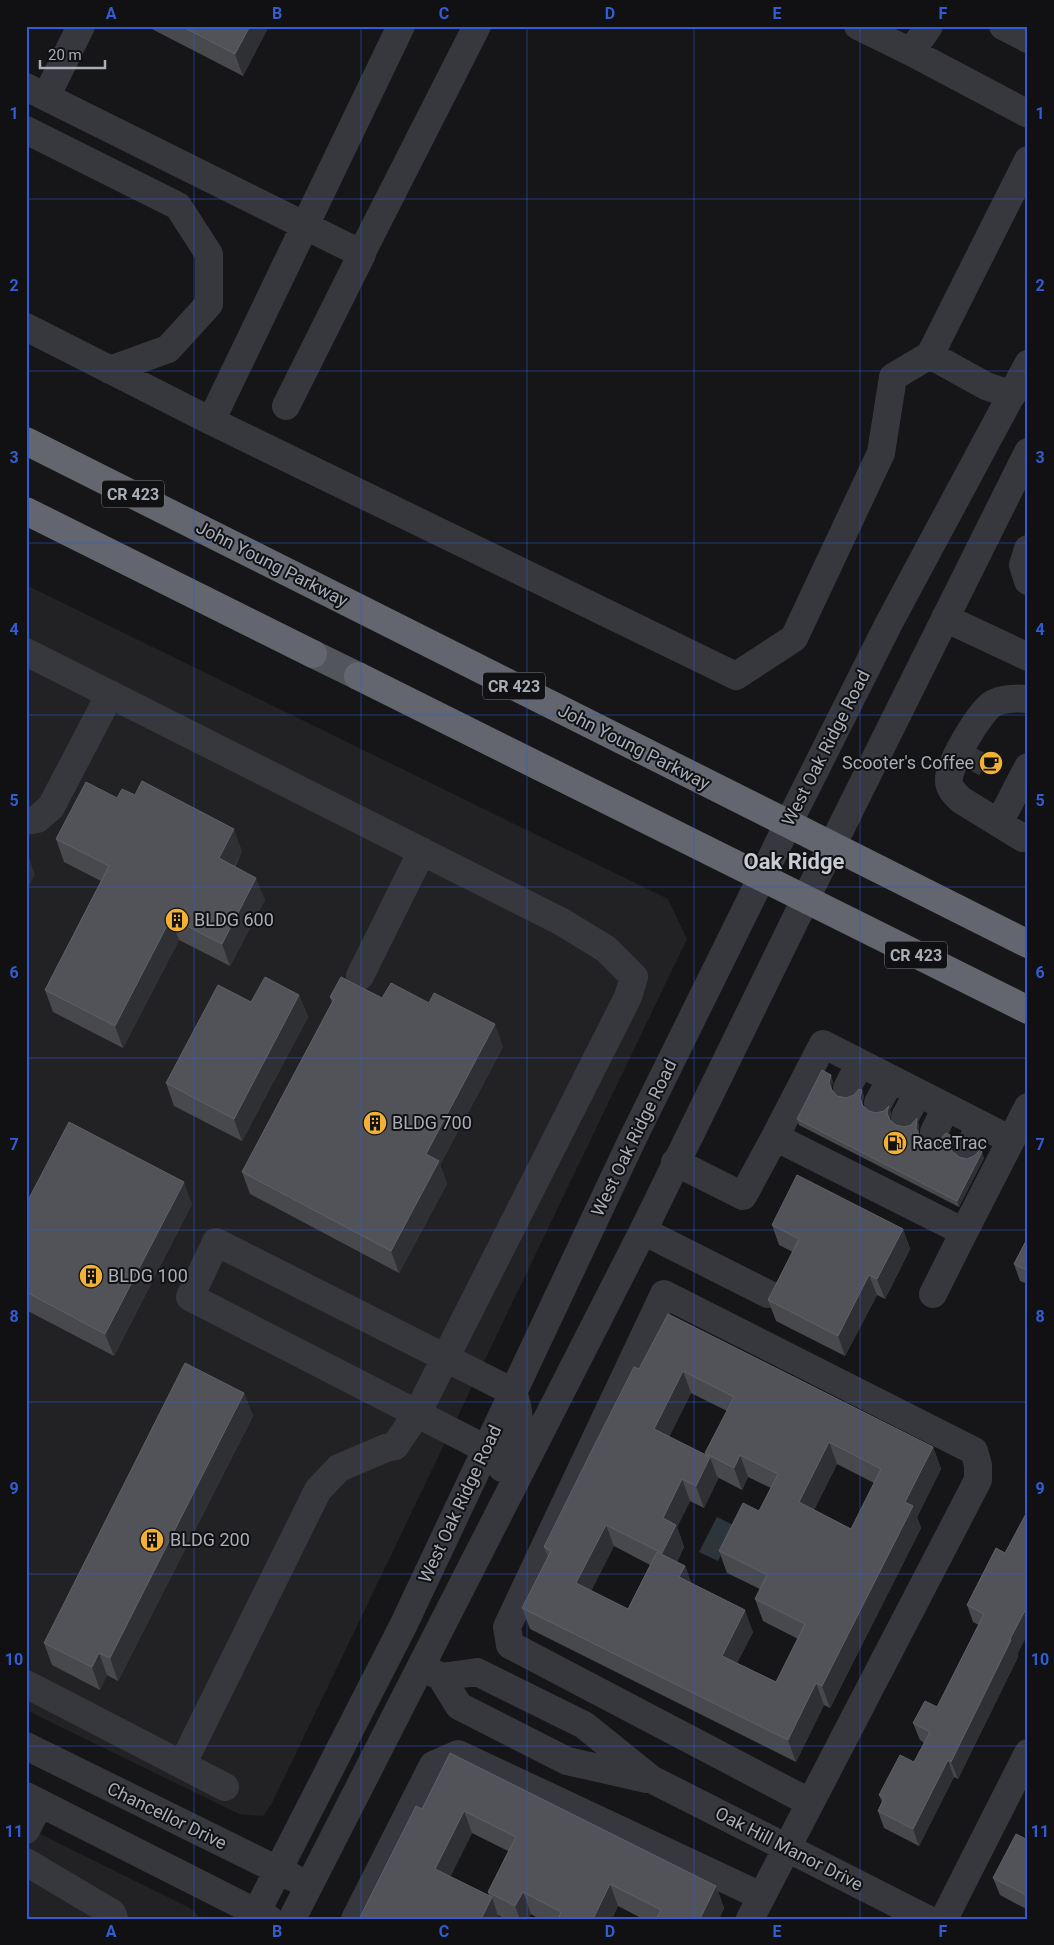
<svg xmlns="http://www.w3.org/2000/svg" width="1054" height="1945" viewBox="0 0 1054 1945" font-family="Roboto,sans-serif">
  <rect width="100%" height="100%" fill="#161618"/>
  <!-- built -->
  <path fill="#222225" d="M26 585 668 899 687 939 272 1803 263 1816 239 1814 26 1710Z
    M26 1827 188 1907 198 1915 200 1919H26Z"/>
  <!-- water -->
  <path fill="#2c353c" d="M717 1517 735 1526 718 1561 699 1552Z"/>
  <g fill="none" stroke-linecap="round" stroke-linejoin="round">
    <!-- minor-tunnel -->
    <path stroke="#333438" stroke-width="28" stroke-dasharray="28 14" stroke-linecap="butt" d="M967 769 977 749"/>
    <!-- minor -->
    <path stroke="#37383d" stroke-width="28" d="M858 26 911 52 929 26
      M1003 26 1028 39
      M911 52 1028 114
      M26 87 362 254 286 406
      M46 97 81 26
      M26 130 178 206 209 254V304L168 349 110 370
      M361 254 477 26
      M26 327 211 421 401 26
      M1012 395 986 386 930 355 1028 160
      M211 421 736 676 794 638 881 453 893 377 930 355
      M1028 549 1023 565 1028 581
      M945 618 1028 657
      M26 652 562 922 606 949 634 977 628 997 417 1414 395 1446 386 1448 339 1468 318 1490 182 1765
      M26 821 37 819 51 807 110 694
      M999 823 1028 767
      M1023 838 961 800C956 795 949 789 949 781 947 767 980 710 994 703 1005 698 1016 698 1028 699
      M360 976 422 851
      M847 1088 860 1063
      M878 1103 891 1079
      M905 1117 918 1093
      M934 1132 946 1107
      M1011 1140 823 1044 775 1137 964 1232 1028 1107
      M968 1149 981 1125
      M675 1162 743 1196 775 1137
      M643 1231 768 1294
      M933 1294 964 1232
      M486 1449 190 1297 216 1242 513 1392C525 1425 517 1438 502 1468
      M426 1669 441 1677 459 1706 567 1761 647 1779
      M441 1677 477 1672 584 1725 651 1779 927 1919
      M26 1684 225 1787
      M26 1746 294 1878
      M26 1796 269 1919
      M26 1830 40 1803
      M26 1862 112 1913 114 1919
      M253 1919 403 1626 632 1140 788 824 889 623 1028 364
      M292 1919 643 1231 805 900 1028 452
      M355 1919 433 1765 458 1754 761 1896
      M750 1919 978 1480V1465L974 1451 664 1294 507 1627 510 1645 809 1802
      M944 1919 1028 1753"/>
    <!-- major -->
    <path stroke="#53555c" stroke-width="28" d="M313 654 358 676"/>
    <!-- highway -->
    <path stroke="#63666e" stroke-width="28" d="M26 441 1028 944
      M26 511 313 654
      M358 676 1028 1010"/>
  </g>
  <!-- wall -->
  <path fill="#47494d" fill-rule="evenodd" d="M146 26H269L243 76Z
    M117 798 242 851 235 867 265 900 230 966 179 940 123 1048 53 1012 45 990 101 881 64 862 56 839Z
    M299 995 308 1017 242 1141 174 1106 166 1083 251 1002Z
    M330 997 382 998 503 1047 440 1165 447 1184 399 1273 250 1194 242 1172 332 1002Z
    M833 1081 831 1089 837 1096 846 1098 864 1096 862 1104 863 1106 869 1111 876 1113 891 1112 890 1119 896 1125 904 1127 919 1124V1135L925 1140 934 1142 952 1136 954 1142 952 1150 959 1157 967 1159 984 1158 959 1207 799 1125 797 1119Z
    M26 1204H192L114 1356 26 1310Z
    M772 1225 903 1229 910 1249 885 1299 877 1295 845 1356 776 1321 768 1300 793 1252 779 1245Z
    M1028 1237V1284L1020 1281 1014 1264Z
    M668 1314 933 1447 941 1469 917 1517 921 1528 830 1708 824 1705 796 1762 530 1629 522 1608 548 1557 544 1547ZM691 1393 727 1411 705 1453 706 1455 669 1437ZM837 1464 874 1483 851 1529 814 1510ZM717 1477 742 1490 748 1477 771 1488 759 1511 719 1551 727 1573 760 1589 755 1599 763 1621 798 1639 776 1682 737 1663 753 1632 691 1583 685 1566 677 1562 684 1547 677 1527 690 1501 704 1508 718 1479ZM614 1546 650 1565 628 1609 591 1591Z
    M244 1393 253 1416 118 1681 107 1675 100 1690 52 1665 44 1643Z
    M996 1548 1018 1657 958 1779 954 1777 919 1846 884 1828 878 1811 882 1802 879 1795 914 1762 924 1743 920 1740 913 1723 937 1707 979 1625 973 1622 967 1605Z
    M450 1753 716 1886 724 1908 719 1919H643L618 1906 612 1919H539L531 1914 528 1919H505L498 1915 499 1919H359L422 1809ZM472 1833 508 1851 488 1892 489 1896 450 1877Z
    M1028 1840V1910L1000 1895 993 1878Z"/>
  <!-- shaded-wall -->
  <path fill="#2f3033" d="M250 26H269L243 76 235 54Z
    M234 829 242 851 227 881 219 858Z
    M27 852 35 875 26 891V854Z
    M256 878 265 900 230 966 222 944Z
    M171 918 179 940 123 1048 115 1026Z
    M299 995 308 1017 242 1141 234 1119Z
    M495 1024 503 1047 440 1165 447 1184 399 1273 391 1251 426 1154Z
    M831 1075 833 1081 831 1089 829 1083Z
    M862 1090 864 1096 862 1104 860 1098Z
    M889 1106 891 1112 889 1118 887 1112Z
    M917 1118 919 1124V1134L916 1128Z
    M952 1136 954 1142 952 1150 950 1144Z
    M982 1152 984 1158 959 1207 957 1201Z
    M184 1182 192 1204 114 1356 105 1334Z
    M903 1229 910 1249 885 1299 877 1279Z
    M869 1275 877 1295 845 1356 838 1336Z
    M683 1371 691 1393 662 1451 654 1429Z
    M244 1393 253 1416 118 1681 110 1658Z
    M829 1442 837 1464 807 1524 799 1502Z
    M933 1447 941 1469 917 1517 921 1528 830 1708 822 1686 905 1502Z
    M740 1455 748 1477 742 1490 734 1468Z
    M710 1457 718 1479 704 1508 696 1486Z
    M682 1479 690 1501 677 1527 684 1547 670 1575 662 1553 663 1518Z
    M606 1525 614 1546 584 1605 576 1583Z
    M685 1566 693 1588 679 1577Z
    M1028 1605V1634L1017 1655 1018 1657 958 1779 951 1762 1010 1639Z
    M745 1610 753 1632 730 1677 722 1656Z
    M99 1653 107 1675 100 1690 92 1667Z
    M816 1683 824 1705 796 1762 788 1740Z
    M948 1760 954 1777 919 1846 913 1829Z
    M464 1811 472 1833 443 1891 435 1869Z
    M610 1884 618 1906 612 1919H593Z
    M716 1886 724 1908 719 1919H700Z
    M523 1892 531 1914 528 1919H520L515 1906Z
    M492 1897 499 1919H481Z"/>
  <!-- building -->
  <path fill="#525359" stroke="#5f6168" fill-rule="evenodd" d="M181 26H250L235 54Z
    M142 781 234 829 219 858 256 878 222 944 171 918 115 1026 45 990 109 866 56 839 86 782 117 798 122 789 135 795Z
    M265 977 299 995 234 1119 166 1083 218 985 251 1002Z
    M341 977 382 998 391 983 429 1003 434 993 495 1024 426 1154 439 1161 391 1251 242 1172 334 999 330 997Z
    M822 1070 831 1075 829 1083 832 1090 837 1096 846 1098 854 1095 859 1089 862 1090 860 1098 863 1106 869 1111 876 1113 884 1111 889 1106 887 1112 889 1119 896 1125 904 1127 911 1125 917 1118 916 1128 919 1135 925 1140 934 1142 941 1139 946 1133 952 1136 950 1144 952 1151 959 1157 967 1159 974 1156 980 1150 982 1152 957 1201 797 1119Z
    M69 1122 184 1182 105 1334 26 1292V1204Z
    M797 1175 903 1229 877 1279 869 1275 838 1336 768 1300 799 1239 772 1225Z
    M1028 1237V1271L1014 1264Z
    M668 1314 933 1447 905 1502 913 1506 822 1686 816 1683 788 1740 522 1608 551 1551 544 1547 592 1450 634 1367 639 1369ZM683 1371 734 1397 705 1453 734 1468 740 1455 778 1474 759 1511 743 1503 719 1551 767 1575 755 1599 805 1624 776 1682 722 1656 745 1610 679 1577 685 1566 657 1552 628 1609 576 1583 606 1525 662 1553 676 1525 663 1518 682 1479 696 1486 710 1457 654 1429ZM829 1442 881 1469 851 1529 799 1502Z
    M185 1363 244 1393 110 1658 99 1653 92 1667 44 1643Z
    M1028 1510V1605L1010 1639 1011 1640 951 1762 948 1760 913 1829 878 1811 884 1798 879 1795 900 1755 914 1762 930 1732 913 1723 925 1701 937 1707 984 1614 967 1605 996 1548 1005 1553Z
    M450 1753 716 1886 700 1919H656L661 1910 610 1884 593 1919H558L561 1912 523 1892 515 1906 488 1892 516 1837 464 1811 435 1869 492 1897 481 1919H359L416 1806 422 1809Z
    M1016 1834 1028 1840V1896L993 1878Z"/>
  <!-- grid -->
  <path fill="none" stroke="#325cd3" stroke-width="1" stroke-opacity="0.55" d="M194 26V1919M361 26V1919M527 26V1919M694 26V1919M860 26V1919M26 199H1028M26 371H1028M26 543H1028M26 715H1028M26 887H1028M26 1058H1028M26 1230H1028M26 1402H1028M26 1574H1028M26 1746H1028"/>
  <!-- icons -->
  <defs>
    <g id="cafe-disc" transform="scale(1.25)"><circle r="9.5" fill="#f2b134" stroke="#111113"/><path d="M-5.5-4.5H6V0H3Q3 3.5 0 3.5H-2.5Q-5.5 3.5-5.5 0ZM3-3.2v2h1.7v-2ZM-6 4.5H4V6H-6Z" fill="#111"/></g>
    <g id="building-disc" transform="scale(1.25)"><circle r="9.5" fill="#f2b134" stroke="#111113"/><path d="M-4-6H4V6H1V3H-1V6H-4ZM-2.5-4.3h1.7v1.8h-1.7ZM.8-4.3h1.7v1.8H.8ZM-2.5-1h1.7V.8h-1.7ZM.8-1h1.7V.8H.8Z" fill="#111"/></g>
    <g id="fuel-disc" transform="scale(1.25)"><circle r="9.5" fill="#f2b134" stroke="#111113"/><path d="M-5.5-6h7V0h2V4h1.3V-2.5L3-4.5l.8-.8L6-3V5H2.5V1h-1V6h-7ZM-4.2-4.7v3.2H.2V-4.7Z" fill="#111"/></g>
  </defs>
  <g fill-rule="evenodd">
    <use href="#cafe-disc" x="991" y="763"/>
    <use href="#building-disc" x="177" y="920"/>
    <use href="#building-disc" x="375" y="1123"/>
    <use href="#fuel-disc" x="895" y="1143"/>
    <use href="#building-disc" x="91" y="1276"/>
    <use href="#building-disc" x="152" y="1540"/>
  </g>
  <g text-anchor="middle" stroke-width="4" stroke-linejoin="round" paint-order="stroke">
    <!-- shield labels -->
    <g fill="#111113" stroke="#7b7e86" stroke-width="1">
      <rect x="102" y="480.5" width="62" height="27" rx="4"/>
      <rect x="483" y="672.5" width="62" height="27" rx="4"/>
      <rect x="885" y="941.5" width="62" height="27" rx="4"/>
    </g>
    <g font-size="16" font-weight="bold" fill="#a8adb8">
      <text x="133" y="500">CR 423</text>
      <text x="514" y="692">CR 423</text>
      <text x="916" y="961">CR 423</text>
    </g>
    <!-- street labels -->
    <g font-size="18" fill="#a8adb8" stroke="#111113">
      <text transform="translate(272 564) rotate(27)" y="6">John Young Parkway</text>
      <text transform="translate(634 747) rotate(27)" y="6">John Young Parkway</text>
      <text transform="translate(826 748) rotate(-63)" y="6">West Oak Ridge Road</text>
      <text transform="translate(634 1138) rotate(-64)" y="6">West Oak Ridge Road</text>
      <text transform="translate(460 1504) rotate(-65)" y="6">West Oak Ridge Road</text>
      <text transform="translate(167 1816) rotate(26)" y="6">Chancellor Drive</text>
      <text transform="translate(789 1849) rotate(27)" y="6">Oak Hill Manor Drive</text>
    </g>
    <!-- poi labels -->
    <g font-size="18" fill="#a8adb8" stroke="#111113" text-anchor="start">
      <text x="974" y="769" text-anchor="end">Scooter's Coffee</text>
      <text x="194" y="926">BLDG 600</text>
      <text x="392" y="1129">BLDG 700</text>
      <text x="912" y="1149">RaceTrac</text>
      <text x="108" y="1282">BLDG 100</text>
      <text x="170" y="1546">BLDG 200</text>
    </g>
    <!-- district labels -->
    <g font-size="22" font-weight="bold" fill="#c9ccd4" stroke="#111113">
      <text x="794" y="869">Oak Ridge</text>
    </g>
  </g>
  <!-- border -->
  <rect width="1054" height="1945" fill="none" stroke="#111113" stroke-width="55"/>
  <!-- scale -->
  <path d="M40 60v8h65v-8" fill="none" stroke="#a8adb8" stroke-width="2.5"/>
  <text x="48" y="60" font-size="15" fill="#a8adb8" stroke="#111113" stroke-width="4" paint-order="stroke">20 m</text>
  <rect x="28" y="28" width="998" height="1890" fill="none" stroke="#325cd3" stroke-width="2"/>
  <g font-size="16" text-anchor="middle" font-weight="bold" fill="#325cd3">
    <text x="111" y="19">A</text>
    <text x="277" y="19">B</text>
    <text x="444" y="19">C</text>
    <text x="610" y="19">D</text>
    <text x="777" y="19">E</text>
    <text x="943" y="19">F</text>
    <text x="14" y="119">1</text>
    <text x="1040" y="119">1</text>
    <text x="14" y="291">2</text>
    <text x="1040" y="291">2</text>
    <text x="14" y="463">3</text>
    <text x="1040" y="463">3</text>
    <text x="14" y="635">4</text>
    <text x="1040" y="635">4</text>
    <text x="14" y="806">5</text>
    <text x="1040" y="806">5</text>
    <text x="14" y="978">6</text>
    <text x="1040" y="978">6</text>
    <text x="14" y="1150">7</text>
    <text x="1040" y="1150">7</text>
    <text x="14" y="1322">8</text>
    <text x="1040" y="1322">8</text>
    <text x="14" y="1494">9</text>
    <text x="1040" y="1494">9</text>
    <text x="14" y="1665">10</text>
    <text x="1040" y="1665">10</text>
    <text x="14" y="1837">11</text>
    <text x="1040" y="1837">11</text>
    <text x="111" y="1937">A</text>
    <text x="277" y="1937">B</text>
    <text x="444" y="1937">C</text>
    <text x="610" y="1937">D</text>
    <text x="777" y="1937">E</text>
    <text x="943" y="1937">F</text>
  </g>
</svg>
